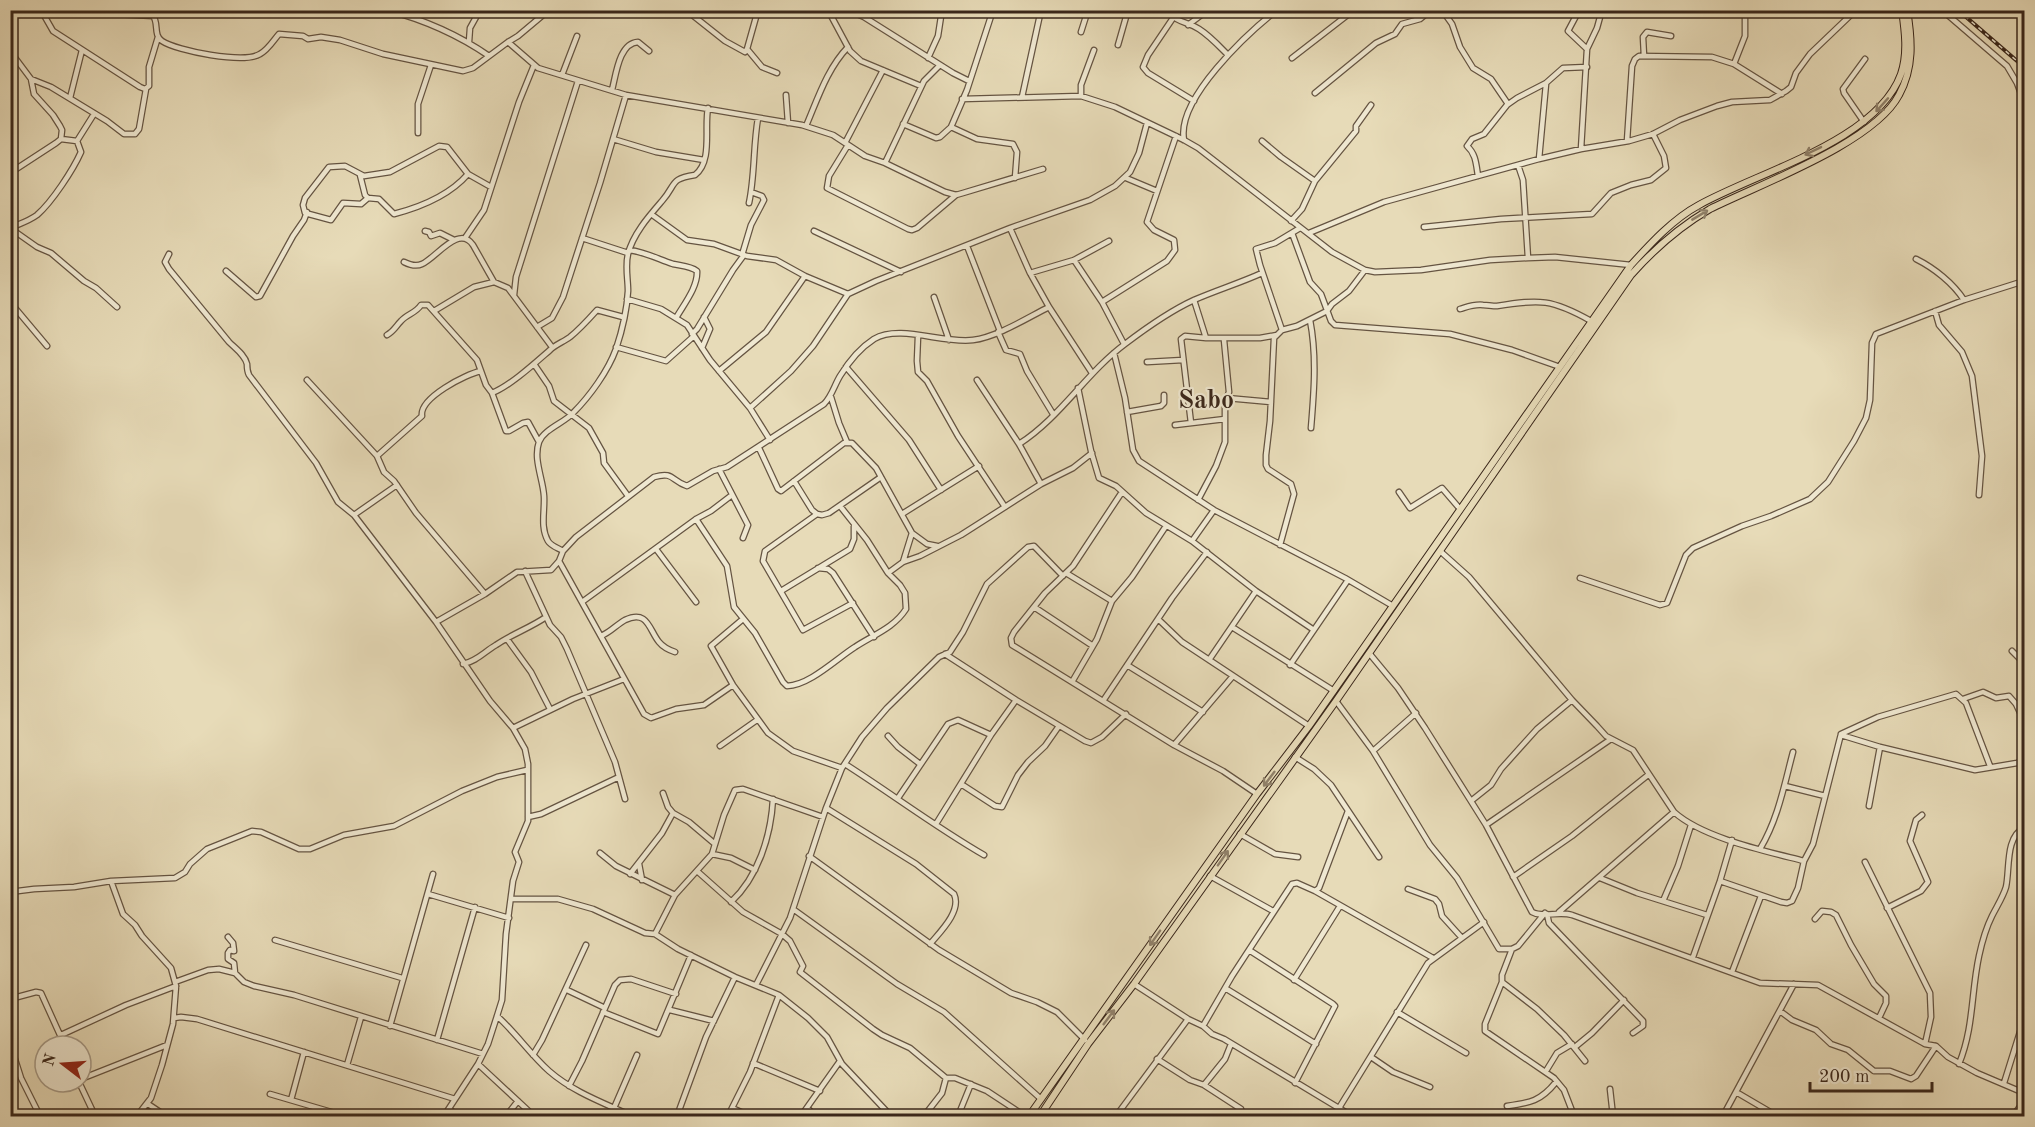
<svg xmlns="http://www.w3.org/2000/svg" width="2035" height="1127" viewBox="0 0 2035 1127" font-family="'Old Standard TT',serif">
  <rect width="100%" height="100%" fill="#e7dbb8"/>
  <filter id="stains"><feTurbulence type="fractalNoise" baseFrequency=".00333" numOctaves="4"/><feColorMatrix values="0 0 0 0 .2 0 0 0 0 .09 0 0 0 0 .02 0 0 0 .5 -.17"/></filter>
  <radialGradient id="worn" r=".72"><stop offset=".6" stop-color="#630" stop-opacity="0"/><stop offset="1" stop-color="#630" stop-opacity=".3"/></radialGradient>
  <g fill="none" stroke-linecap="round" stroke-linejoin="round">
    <!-- minor casing -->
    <g stroke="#655442" stroke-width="7">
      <path id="minor" d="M41 10 53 31 140 87 145 89 149 86V67L158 37
        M108 10 115 14 153 16C159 23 153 35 162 41 177 51 244 64 260 54 268 50 273 41 279 34L303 36 308 39 321 37 340 40 383 54 463 71 473 68 508 42 518 36 549 10
        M387 10C425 20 457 34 489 56
        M686 10 725 41 745 52 747 49 758 10
        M828 10 850 51 861 61 921 86
        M848 10 864 17 953 73 969 81
        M1166 10C1180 25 1185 20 1199 29 1210 36 1219 46 1228 55
        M1442 10 1452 24 1460 47 1473 68 1491 79 1508 104
        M1942 10 2007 66 2017 83 2024 102
        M10 15 23 10
        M1576 16 1568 31 1587 49
        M1173 18 1148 55 1143 67 1148 73 1194 101
        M1188 25 1208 10
        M1081 32 1088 10
        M469 42 470 28 480 10
        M508 42 538 68 626 95 802 125 833 135 865 156 885 163 945 192 956 195 963 193 1043 169
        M1118 45 1128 10
        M747 49 762 67 777 73
        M10 51 31 79 34 94 53 115 60 126 62 130 61 139 56 143 10 173
        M1644 56 1643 37 1647 32 1671 36
        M928 58 938 36 942 10
        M1292 58 1354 10
        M1734 64 1745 36V10
        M562 75 577 36
        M31 79 51 87 107 121 124 134H135L139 129 146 89
        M612 90C616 75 619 43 638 42L649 51
        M1315 93 1376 43 1395 34 1402 24 1420 19 1431 10
        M786 95 788 123
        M1081 96V85L1094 50
        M1022 97 1041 10
        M70 98 82 50
        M962 99 1081 96 1115 107 1184 140 1198 148 1332 252 1365 270 1375 272 1421 270 1490 260 1528 258 1555 257 1631 265
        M1864 122 1844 93 1843 89 1865 59
        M903 124 936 138 940 137 951 127 967 90 993 10
        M806 126C818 98 827 69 848 47
        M951 127 977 139 1013 144 1017 152 1015 178
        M418 133V104L431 65
        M61 139 77 141 94 114
        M613 139 656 152 704 160
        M1184 140C1176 99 1248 33 1277 10
        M1262 141 1281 157 1315 181
        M1627 141 1632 66 1635 59 1639 56 1712 57 1734 64 1782 94
        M845 143 883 70
        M848 145 829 176 827 188 908 229 912 230 917 228 956 195
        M1581 149 1587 49 1597 28 1602 10
        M1539 159 1546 84
        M885 163 924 81 940 65
        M1518 165 1523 180 1528 258
        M360 175 365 195 368 198 379 199 394 214C421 207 449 196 468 174
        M1478 176C1476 164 1476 154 1467 146L1472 139 1484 134 1507 105 1517 98 1546 83 1563 68 1587 67
        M1126 178 1157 191
        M368 198 361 204 343 203 331 220 305 213 303 205 305 198 329 167 345 166 364 176 390 172 439 146 447 147 468 174 491 187
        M749 203C755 175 753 147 758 118
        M651 214 687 240 714 244 747 256 776 260 805 276 848 294
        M1291 221 1302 209 1315 181 1356 131V126L1371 105
        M1424 227 1501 219 1592 214 1611 193 1631 185 1651 180 1666 168 1664 156 1653 134
        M10 228 37 247 51 253 84 281 96 288 117 307
        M10 228C19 224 29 221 37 215 52 202 73 170 81 152L77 141
        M1010 228 1030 273 1049 307 1092 373
        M425 231 429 232 431 236 440 233 454 240
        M814 231 901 272
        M1292 233 1310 282 1321 294 1331 321 1335 325 1450 334 1512 350 1560 367
        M1309 233 1384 202 1539 159 1581 149 1629 141 1653 134 1680 120 1717 106 1732 102 1770 100 1786 91 1791 87 1796 73 1810 54 1856 10
        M465 238 484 210 519 102 534 65
        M582 238 628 253
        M967 246 1000 331
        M629 250C645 252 658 259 673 264 682 266 690 266 697 271 698 287 684 304 676 318
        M169 254 165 262 169 269 229 342C235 348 245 355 247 364 247 368 247 371 249 375L316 463 338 502 354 515 436 622 490 701 513 728 525 749 528 764V821L515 852 519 862 513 881 506 934 502 1000 497 1016 488 1044 478 1064 444 1116
        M742 255 751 225 764 200 762 196 751 192
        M1916 259C1934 268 1953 283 1964 300
        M1074 260 1102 302 1124 344
        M404 262C410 265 416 267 422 264 436 258 459 224 473 245L494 282
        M226 271 256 297 260 296 293 236 304 220 307 212
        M1030 273 1074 260 1109 241
        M514 295 516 277 578 81
        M934 297 949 340
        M627 299 661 309 687 325 710 360 750 408 770 440
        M1194 300 1206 338H1260L1277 335
        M10 302 47 346
        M1102 302 1167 261 1175 250 1174 240 1154 230 1147 222 1176 136
        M1460 309C1467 307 1474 304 1483 305 1487 305 1492 306 1497 306 1540 299 1552 299 1591 321
        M434 311 474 287 494 282 508 288 552 347
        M1935 311 1939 325 1962 352 1972 376 1982 456 1979 495
        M1310 320C1317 356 1314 392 1311 428
        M537 327 552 318 563 297 600 183 626 95
        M1282 330 1260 265 1256 249 1275 243 1300 228
        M998 332 1006 350 1020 354 1027 371 1053 414
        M692 334 697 329 733 270 744 255
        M387 335C394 331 396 326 401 321 407 314 416 313 421 305H428L477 360 486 385 492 393 506 431H509L523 423 528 422 539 442
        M918 336 917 361 918 372 927 381 958 436 1005 507
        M616 347 666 361 694 336
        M702 348 710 329 704 317
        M1114 353 1125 398 1133 450 1139 461 1214 510 1345 578 1393 606
        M1147 362 1183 360
        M534 364 549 386 554 401 589 428 603 453 604 463 628 496
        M846 367 909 440 941 490
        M719 371 766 332 805 276
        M307 380 377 456 384 472 394 481 416 513 485 594
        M977 380 1019 444 1041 484
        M1078 388 1091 451 1099 478 1116 486 1146 513 1192 541 1256 591 1314 630
        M492 393C510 386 535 363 550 350 555 345 563 342 570 337 580 329 588 320 597 310L623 317
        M831 397 839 423 847 442
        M1227 398 1271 402
        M750 408 791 371 813 346 848 294 876 281 1010 228 1090 200 1115 186 1130 172 1139 153 1147 123
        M1127 412 1161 406 1164 403V395
        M1191 423 1181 339 1185 336 1206 338
        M1175 425 1225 419
        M1019 444C1060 418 1086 373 1125 344 1146 328 1170 311 1194 300 1217 290 1240 283 1262 273
        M759 448 778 489 781 491 844 443H852L876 468 912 533 903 562
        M377 456 422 416C419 398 466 374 481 371
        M719 469 748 525 743 538
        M794 481 812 510 817 514
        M1122 492 1073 566 1045 593 1014 632 1011 638 1012 645 1174 745 1223 771 1257 794
        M1399 492 1410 508 1442 488 1460 509
        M1198 500 1216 466 1225 442V402L1229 392 1224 340
        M902 514 979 466
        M354 515 397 485
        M696 519 727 566 734 607 755 633 783 682 787 686C810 685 836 659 855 647 873 635 894 628 906 609L905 593 900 585 888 573 867 540 840 506
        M912 533 927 544 937 546
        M1192 541 1214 510
        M1280 545 1294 494 1291 484 1268 469 1266 465V455L1270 421 1274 338 1282 330 1297 326 1327 311 1332 304 1349 291 1365 270
        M656 549 696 602
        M563 551C558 548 551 546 548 541 540 527 545 511 544 496 543 479 533 459 539 442 544 429 564 423 573 413 590 396 608 371 616 349 622 331 627 309 628 291 628 279 625 266 628 254 633 234 649 216 662 201 677 184 669 179 695 175 713 161 704 128 708 108
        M1440 551 1469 577 1572 700 1597 726 1606 736 1633 750 1674 812C1703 838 1765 851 1804 861
        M559 561 644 714 651 718 676 709 704 705 733 685
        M818 568 828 569 833 573 874 637
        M525 571 550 625 561 637 567 649 615 762 625 799
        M888 573 903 562 920 556 961 535 1041 484 1073 468 1092 453
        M1066 573 1112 601
        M1580 578 1660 605 1667 603 1686 555 1693 548 1742 526 1771 516 1810 499 1828 482 1854 441 1866 418 1870 400 1872 343 1876 334 1964 300 2024 281
        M781 591 850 549 854 539V526
        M582 602 696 519 711 511 732 495
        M853 603 803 630 763 561 765 551 817 514 822 515 829 513 881 477
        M1034 607 1093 646
        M743 619 711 646 733 685 768 733 793 751 842 768
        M1158 619 1182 642 1309 726
        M436 622 485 594 517 572 551 570 559 561 563 551 576 537 654 477C674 471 671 481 687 486L713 471 727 467 824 404C832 396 834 386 840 376 848 363 860 348 874 339 900 324 943 344 973 340 997 337 1027 318 1049 307
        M1232 627 1334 691
        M601 636C611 632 616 625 625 620 648 609 649 630 659 642 663 647 669 650 675 652
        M507 639 531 672 550 709
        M2012 651 2024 663
        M1369 653 1398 688 1425 728 1486 825 1532 912C1542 918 1559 911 1572 915L1760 983 1818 985 1925 1044 1936 1046 1948 1057 1977 1073 2024 1093
        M945 654 1016 700 1085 741 1091 743 1102 737 1126 714
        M1209 660 1256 591
        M463 664C477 661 484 652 496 645 512 634 530 628 546 617
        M1127 665 1203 712
        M1290 665 1348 580
        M1072 682 1097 639 1112 601 1132 577 1166 526
        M1963 699 1983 692 1996 698 2009 696 2016 704 2024 721
        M1103 701 1172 598 1207 552
        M1336 701 1373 751 1430 845 1457 878 1499 949H1512L1518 946 1545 913
        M513 728 573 699 624 679
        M1841 734 1878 717 1956 694 1966 703 1990 766
        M1841 735 1880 747 1975 770 2017 763 2024 759
        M888 736 898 747 920 764
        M1174 745 1233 676
        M720 746 757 720
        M1373 751 1416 713
        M1295 757 1314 769 1331 785 1379 857
        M845 764C892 794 937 828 984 855
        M961 784 995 806 1002 807 1018 775 1028 762 1045 746 1059 726
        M1785 786 1825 796
        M663 793 668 807 673 813 689 822 715 844
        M898 798 948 724 958 720 991 735
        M1471 801 1491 785 1501 769 1537 729 1572 700
        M1869 806 1880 747
        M826 808 916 864 954 894C962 911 940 932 930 944
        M528 817 541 814 619 777
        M936 824 991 735 1016 700
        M1486 825 1611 739
        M1240 834 1275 854 1298 857
        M1760 849C1778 819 1784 786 1793 752
        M600 853 616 866 675 895
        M712 854 731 858 755 870
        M809 856 939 950 1011 993 1037 1002 1057 1012 1085 1040
        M1865 862 1930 993 1931 1017 1925 1044
        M639 864 642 880
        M697 871 743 912 782 934 790 941 803 966 800 972 873 1029 882 1035 910 1048 946 1078H955L987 1091 1025 1116
        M630 874 662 833 673 813
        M1210 876 1273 911
        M1513 877 1572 836 1648 775
        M1600 878 1637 893 1707 915
        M111 881 123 914 135 925 142 936 171 968 176 986 173 1024 162 1065 151 1098 137 1116
        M1720 881 1781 902 1787 903 1792 901 1798 888 1804 861 1813 844 1841 734
        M1408 889 1435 899 1439 904 1442 916 1462 938
        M1315 891 1319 888 1348 811
        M10 892 34 889 74 887 111 881 175 878 185 872 190 864 207 849 252 831 261 832 299 849H310L344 835 394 826 462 791 497 777 527 770
        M428 894 509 918
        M511 899H558L593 909 645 933 655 934 678 949 735 977 779 995 808 1018 827 1037 842 1064 891 1116
        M1663 901 1678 866 1691 825
        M731 902C758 877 771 836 773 799
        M1887 908 1921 891 1928 882 1910 841 1916 820 1922 815
        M793 909 897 984 944 1012 1041 1099
        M1559 912 1674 812
        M1547 914 1549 923 1643 1021V1026L1633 1033
        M1815 919 1822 911 1831 912 1836 915 1851 945 1874 984 1886 996V1003L1879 1018
        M655 934 675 895 712 854 724 815 735 790 743 789 823 817
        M228 937 233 943 234 951 230 950 228 953V959L234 963 235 973
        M275 940 402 978
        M1512 949 1502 975V982L1537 1009 1564 1035 1585 1061
        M1249 950 1333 1004 1335 1006 1295 1083
        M1693 957 1720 881 1732 840
        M1732 972 1761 896
        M1294 980 1340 906
        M175 982 208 970 219 969 235 973 244 982 254 986 294 995 483 1054
        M1502 982 1485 1024V1031L1554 1078 1564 1090 1574 1116
        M1134 984 1188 1019 1203 1026 1212 1034 1224 1039 1352 1116
        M756 985 790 918 826 808 842 768 862 737 887 708 939 657 950 652 963 632 987 584 1028 547 1034 546 1063 576
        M1225 988 1316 1044
        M567 990 605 1008
        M10 999 36 992 41 993 65 1046
        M670 1010 714 1021
        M1780 1011 1792 1020 1816 1030 1831 1044 1848 1050 1874 1071H1890L1911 1079 1916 1076 1936 1046
        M603 1012 658 1034 691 955
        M1397 1012 1466 1053
        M497 1016C516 1033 530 1054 549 1071 573 1092 604 1103 632 1116
        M174 1018 181 1017 197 1019 455 1099
        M390 1026 433 874
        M1203 1026 1232 976 1292 884 1297 883 1315 891 1433 958
        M61 1035 126 1005 176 986
        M437 1040 475 907
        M1575 1047 1592 1033 1624 1000
        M533 1055 542 1040 586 945
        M14 1056 21 1078 40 1116
        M1371 1057 1393 1072 1430 1087
        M1157 1059 1190 1080 1204 1085 1241 1109 1243 1116
        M753 1063 820 1091
        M478 1064 534 1116
        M1959 1064C1974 1027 1971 993 1979 956 1982 942 1986 928 1992 916 1997 906 2003 897 2006 887 2010 869 2005 837 2024 828
        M347 1065 361 1017
        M1546 1071 1557 1053 1572 1044
        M81 1079 167 1045
        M79 1082 95 1116
        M2004 1083 2024 1019
        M1204 1085 1225 1059 1231 1044
        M569 1086 582 1061 615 985 620 980 631 979 676 994
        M1610 1089 1613 1116
        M1736 1092 1777 1116
        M270 1094 345 1116
        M291 1100 304 1052
        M148 1104 166 1116
        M1507 1106C1530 1103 1541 1101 1556 1082
        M614 1108 637 1055
        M732 1108 750 1116
        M808 1108 814 1116
        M449 1109 459 1116
        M506 1116 518 1101
        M677 1116 706 1037 735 977
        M728 1116 750 1072 779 995
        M801 1116 840 1061
        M924 1116 942 1093 946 1078
        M958 1116 971 1084
        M1116 1116 1188 1019
        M1338 1116 1339 1108 1428 963 1484 922
        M1723 1116 1794 984
        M1952 1116 1957 1113 1968 1116
        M2013 1116 2024 1101"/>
    </g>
    <!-- major casing -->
    <g stroke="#3a271b" stroke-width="8">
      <path id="major" d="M1029 1116 1257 794 1309 726 1631 265C1651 243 1673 219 1699 205 1758 172 1877 141 1901 74 1908 54 1905 31 1902 10
        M1040 1116 1088 1044 1134 984 1336 701 1631 275C1655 248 1679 227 1710 209 1760 184 1874 143 1899 95 1914 68 1912 40 1907 10"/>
    </g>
    <!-- minor -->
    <use href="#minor" stroke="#efe8d1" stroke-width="4.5"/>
    <!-- major -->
    <use href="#major" stroke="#e7dbb8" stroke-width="6"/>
    <!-- rail casing -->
    <g stroke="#3a271b" stroke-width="4">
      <path id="rail" d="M1958 10 2024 67"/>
    </g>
    <!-- rail -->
    <use href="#rail" stroke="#efe8d1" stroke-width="1.5" stroke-dasharray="4.5" stroke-linecap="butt"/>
  </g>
  <!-- one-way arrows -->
  <defs><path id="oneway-shaft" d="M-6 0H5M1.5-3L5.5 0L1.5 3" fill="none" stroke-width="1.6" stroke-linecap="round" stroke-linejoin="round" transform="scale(1.5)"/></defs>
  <g stroke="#90816a">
    <use href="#oneway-shaft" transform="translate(1882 105) rotate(132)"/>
    <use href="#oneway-shaft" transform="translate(1813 151) rotate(154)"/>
    <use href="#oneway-shaft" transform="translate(1700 215) rotate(-31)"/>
    <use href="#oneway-shaft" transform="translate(1269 779) rotate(127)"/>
    <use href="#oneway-shaft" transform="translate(1223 858) rotate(-55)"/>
    <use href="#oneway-shaft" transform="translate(1155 938) rotate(125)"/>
    <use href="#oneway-shaft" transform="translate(1109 1017) rotate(-53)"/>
  </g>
  <g text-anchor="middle" stroke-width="4.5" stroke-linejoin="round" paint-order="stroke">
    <!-- quarter labels -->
    <g font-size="26" font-weight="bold" fill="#3a271b" stroke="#efe8d1">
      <text x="1206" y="408">Sabo</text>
    </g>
  </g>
  <!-- margin -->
  <rect width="2035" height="1127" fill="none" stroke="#e7dbb8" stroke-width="36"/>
  <rect x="12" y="12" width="2011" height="1103" fill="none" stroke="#3a271b" stroke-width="3"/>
  <rect x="18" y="18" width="1999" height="1091" fill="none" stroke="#3a271b" stroke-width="1.5"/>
  <!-- north arrow -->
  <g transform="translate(63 1064) rotate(287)"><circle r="28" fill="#efe8d1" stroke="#a79b88" stroke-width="1.5"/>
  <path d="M0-4.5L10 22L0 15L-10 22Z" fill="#8f2418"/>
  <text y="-9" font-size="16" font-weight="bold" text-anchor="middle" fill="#3a271b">N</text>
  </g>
  <!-- scale -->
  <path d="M1810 1082v9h122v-9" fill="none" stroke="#3a271b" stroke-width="3"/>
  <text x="1819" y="1082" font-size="18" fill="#3a271b" stroke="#efe8d1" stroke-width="4.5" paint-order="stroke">200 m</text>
  <rect width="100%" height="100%" filter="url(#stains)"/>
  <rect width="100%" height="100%" fill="url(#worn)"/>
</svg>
